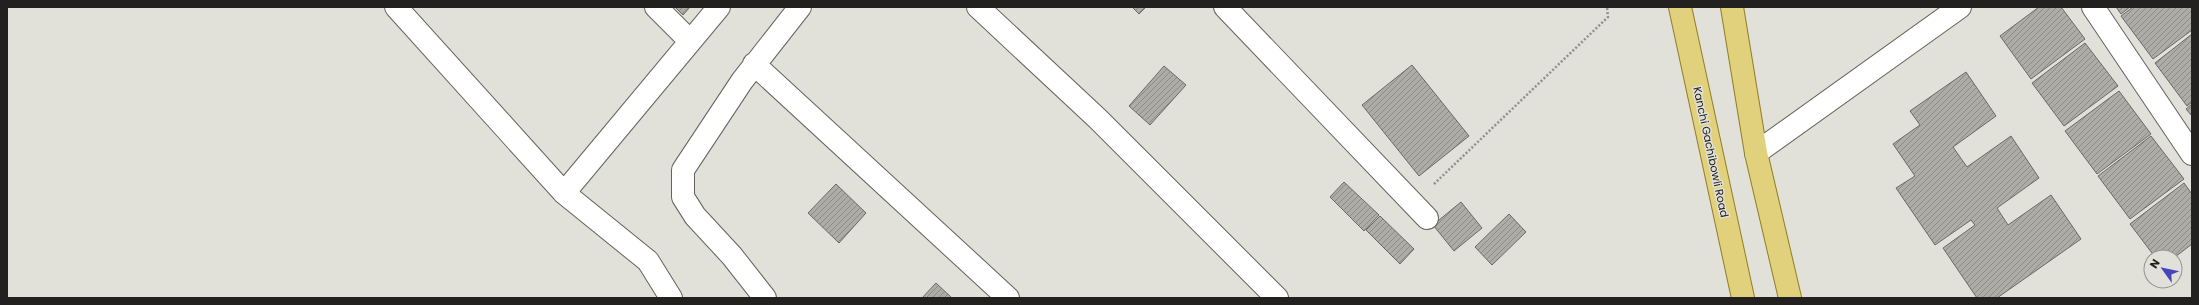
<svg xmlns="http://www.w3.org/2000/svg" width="2199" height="305" viewBox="0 0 2199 305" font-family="Poppins,sans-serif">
  <defs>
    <pattern id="building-hatch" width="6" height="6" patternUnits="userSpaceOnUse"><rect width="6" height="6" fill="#adaca5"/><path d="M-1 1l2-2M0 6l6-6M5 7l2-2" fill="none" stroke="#8c8c86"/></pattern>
  </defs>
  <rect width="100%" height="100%" fill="#e1e0d9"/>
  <!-- building -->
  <path fill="url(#building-hatch)" stroke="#6a6963" d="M675 7H690L683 15Z
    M1132 7H1146L1139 14Z
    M2039 7H2061L2085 39 2031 79 2000 36Z
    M2116 7H2130L2121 14Z
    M2133 7H2192V30L2153 59 2121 16Z
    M2192 34V102L2187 106 2155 63Z
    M2085 43 2118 86 2064 126 2032 83Z
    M1412 65 1469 136 1419 176 1362 105Z
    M1164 66 1186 85 1150 125 1129 106Z
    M1966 72 1996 116 1953 147 1967 167 2011 136 2039 178 1997 208 2008 225 2051 195 2081 239 1997 298H1977L1943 248 1975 225 1971 220 1935 245 1896 188 1915 176 1893 144 1920 125 1910 111Z
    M2119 91 2151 134 2097 174 2065 131Z
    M2192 104V116L2186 109Z
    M2151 136 2184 179 2130 219 2098 176Z
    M1344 182 1379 215 1364 231 1330 197Z
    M2184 183 2192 194V244L2175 257H2155L2130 224Z
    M836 184 866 213 839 243 808 213Z
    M1461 202 1482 228 1454 251 1433 225Z
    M1509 214 1526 232 1492 265 1475 247Z
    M1380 216 1414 249 1400 264 1366 230Z
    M936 283 952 298H922Z"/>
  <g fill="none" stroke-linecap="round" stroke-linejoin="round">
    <!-- minor casing -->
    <g stroke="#63625c" stroke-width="24">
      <path id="minor" d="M396 7 564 193 648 261 671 298
        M656 7 690 41
        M978 7 1098 119 1277 298
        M1225 7 1427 218
        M2093 7 2192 154
        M754 64 1008 298
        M1756 153 1960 7
        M564 193 719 7
        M765 298 732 256 695 216 683 197V170L742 81 800 7"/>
    </g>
    <!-- major casing -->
    <g stroke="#917e23" stroke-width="24">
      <path id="major" d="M1680 7 1743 298
        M1732 7 1756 153 1790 298"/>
    </g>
    <!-- path -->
    <path stroke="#908f8a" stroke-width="2.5" stroke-dasharray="2 2" stroke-linecap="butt" d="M1434 184 1608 17 1607 7"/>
    <!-- minor -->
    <use href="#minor" stroke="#fff" stroke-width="22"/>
    <!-- major -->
    <use href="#major" stroke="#e1d07c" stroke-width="22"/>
  </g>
  <g text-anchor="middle" stroke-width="3" stroke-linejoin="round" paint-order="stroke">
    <!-- street labels -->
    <g font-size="11" fill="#22211f" stroke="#e1e0d9">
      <text transform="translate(1711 152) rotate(78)" y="4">Kanchi Gachibowli Road</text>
    </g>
  </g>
  <!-- border -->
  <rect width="2199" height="305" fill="none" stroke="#22211f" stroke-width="16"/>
  <!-- north arrow -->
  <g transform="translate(2163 269) rotate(303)"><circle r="19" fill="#e1e0d9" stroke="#95948f"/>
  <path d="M0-3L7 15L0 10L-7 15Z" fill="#4447bc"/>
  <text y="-6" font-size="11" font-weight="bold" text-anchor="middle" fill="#22211f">N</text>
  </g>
</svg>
